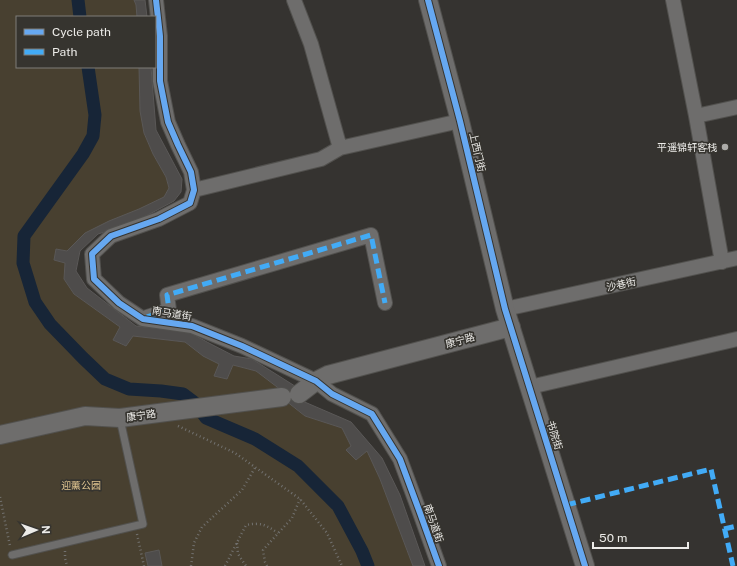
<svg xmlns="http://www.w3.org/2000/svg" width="737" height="566" viewBox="0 0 737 566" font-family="'Public Sans','Noto Sans SC',sans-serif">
  <rect width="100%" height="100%" fill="#353330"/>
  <!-- green -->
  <path fill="#484030" d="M0 0H134L136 5 137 17H17V67H139L144 133 153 154 166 177 169 188 164 197 67 251 57 249 54 260 65 263 64 279 74 294 120 327 113 340 125 346 133 336 185 342 203 356 219 364 215 376 227 379 233 365 256 371 281 390 286 401 305 416 342 428 351 446 346 450 356 460 367 451 380 479 413 566H0Z"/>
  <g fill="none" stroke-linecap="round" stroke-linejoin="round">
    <!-- canal -->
    <path stroke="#172537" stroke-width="13" d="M78 0 80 17
      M88 67 95 115 93 136 83 154 24 236 23 263 35 302 50 324 83 358 105 379 129 389 161 391 183 394 195 403 206 418 255 439 298 466 338 506 362 551 368 566"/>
  </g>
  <!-- building -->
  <path fill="#4e4c4b" stroke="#5a5857" d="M134 0H145L147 17H137L136 5Z
    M139 67H151L156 130 182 179 181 192 174 201 131 224 98 234 80 251 76 271 87 288 136 326 189 332 207 342 234 356 252 359 298 388 300 400 351 422 382 458 400 495 425 566H413L380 479 367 451 356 460 346 450 351 446 342 428 305 416 286 401 281 390 256 371 233 365 227 379 214 376 219 364 203 356 185 342 133 336 126 346 113 340 120 327 74 294 64 279 65 263 54 260 56 249 67 251 85 233 109 221 139 209 164 197 169 188 166 177 153 154 144 133 140 111Z
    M159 550 162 566H148L145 553Z"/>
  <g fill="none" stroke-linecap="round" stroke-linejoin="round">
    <!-- service casing -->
    <g stroke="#52514e" stroke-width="9">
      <path id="service" d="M12 555 143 524 120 419"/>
    </g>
    <!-- minor casing -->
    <g stroke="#52514e" stroke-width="16">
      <path id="minor" d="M156 0 160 36V81L168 122 178 145 191 172 194 190 190 203 159 219 111 236 92 254 94 279 119 303 143 319 192 326 242 346 316 381 332 394 372 414 400 459 420 513 439 566
        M294 0 311 44 340 148
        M673 0 696 116 722 262
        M696 116 737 107
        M194 190 321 159 340 148 460 121
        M505 309 737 258
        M147 317 169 310 167 295 371 235 385 303
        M530 387 737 339"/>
    </g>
    <!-- tertiary casing -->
    <g stroke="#52514e" stroke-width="20">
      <path id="tertiary" d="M428 0 460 121 505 309 585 566
        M299 394 316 381 328 375 511 327
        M0 435 85 416 120 418 282 397"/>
    </g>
    <!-- path -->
    <path stroke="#72716f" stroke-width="2.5" stroke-dasharray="1 3" stroke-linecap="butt" d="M178 426 235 453 300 499 327 533 342 566
      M0 497 10 546
      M137 534 144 566
      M237 543 238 554 246 566
      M65 551V558L67 566
      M191 566 194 543 202 527 242 490 256 466
      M225 566 246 525C261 522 266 525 278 533
      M267 566 265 562 263 550 292 518 300 499"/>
    <!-- service -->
    <use href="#service" stroke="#6e6d6c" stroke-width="7"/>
    <!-- minor -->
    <use href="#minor" stroke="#6e6d6c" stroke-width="14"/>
    <!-- tertiary -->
    <use href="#tertiary" stroke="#6e6d6c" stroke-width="18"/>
    <!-- quiet -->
    <path stroke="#42abf6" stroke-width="5" stroke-dasharray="10 5" stroke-linecap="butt" d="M147 317 169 310 167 295 371 235 385 303
      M566 505 711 469 733 566
      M724 529 737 526"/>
    <!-- cycleway casing -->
    <g stroke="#36342f" stroke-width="8">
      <path id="cycleway" d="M156 0 160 36V81L168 122 178 145 191 172 194 190 190 203 159 219 111 236 92 254 94 279 119 303 143 319 192 326 242 346 316 381 332 394 372 414 400 459 420 513 439 566
        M428 0 460 121 505 309 585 566"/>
    </g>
    <!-- cycleway -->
    <use href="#cycleway" stroke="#66a8f1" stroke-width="6"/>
  </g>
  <!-- markers -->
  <circle fill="#acaba8" stroke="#36342f" stroke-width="1.5" cx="725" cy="147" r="4"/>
  <g text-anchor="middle" stroke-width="3.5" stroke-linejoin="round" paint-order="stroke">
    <!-- poi labels -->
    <g font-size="10" fill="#ecebe8" stroke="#36342f" text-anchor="end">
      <text x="717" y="151">平遥锦轩客栈</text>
    </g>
    <!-- street labels -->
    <g font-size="10" fill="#ecebe8" stroke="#36342f">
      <text transform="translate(478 152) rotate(77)" y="4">上西门街</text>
      <text transform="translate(621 284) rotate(-12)" y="4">沙巷街</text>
      <text transform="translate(172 313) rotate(9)" y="4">南马道街</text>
      <text transform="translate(460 340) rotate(-15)" y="4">康宁路</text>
      <text transform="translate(141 415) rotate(-8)" y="4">康宁路</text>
      <text transform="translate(555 435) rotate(73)" y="4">书院街</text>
      <text transform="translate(434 523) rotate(71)" y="4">南马道街</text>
    </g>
    <!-- park labels -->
    <g font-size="10" fill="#dfc490" stroke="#36342f">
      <text x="81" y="489">迎薰公园</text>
    </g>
  </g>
  <!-- legend -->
  <rect x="16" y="16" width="140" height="52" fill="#36342f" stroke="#7f7d79"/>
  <rect x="24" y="29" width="20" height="6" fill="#66a8f1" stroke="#7f7d79"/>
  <text x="52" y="36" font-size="12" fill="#ecebe8">Cycle path</text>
  <rect x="24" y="49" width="20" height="6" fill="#42abf6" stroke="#7f7d79"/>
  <text x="52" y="56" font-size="12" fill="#ecebe8">Path</text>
  <!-- north arrow -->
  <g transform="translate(36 530) rotate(88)" stroke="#36342f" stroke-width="3" paint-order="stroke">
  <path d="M0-3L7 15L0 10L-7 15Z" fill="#ecebe8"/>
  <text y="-6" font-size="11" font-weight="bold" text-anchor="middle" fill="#ecebe8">N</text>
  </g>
  <!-- scale -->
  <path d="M593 542v6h95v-6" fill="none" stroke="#ecebe8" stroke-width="2"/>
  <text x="599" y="542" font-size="12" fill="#ecebe8" stroke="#36342f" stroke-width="3" paint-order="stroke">50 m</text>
</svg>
